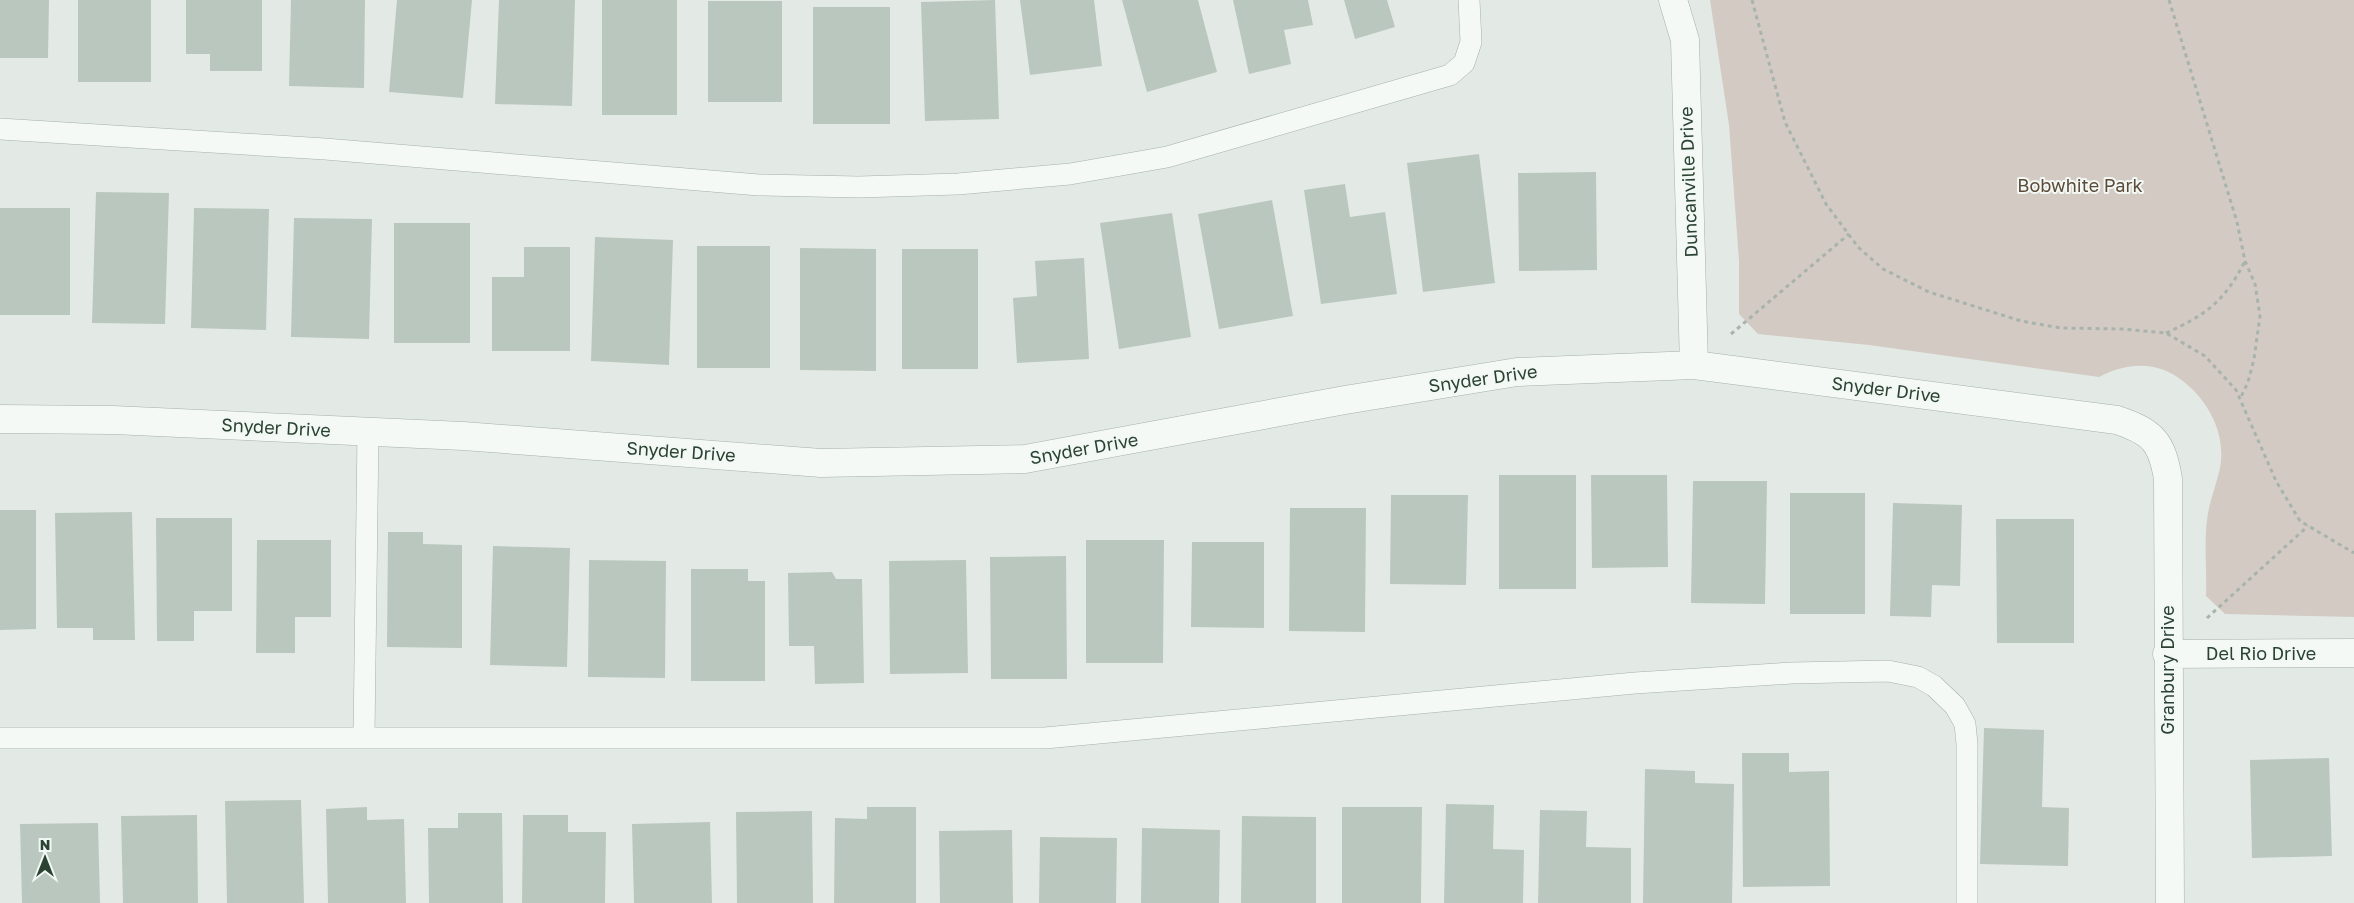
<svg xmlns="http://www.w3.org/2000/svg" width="2354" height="903" viewBox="0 0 2354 903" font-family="'Golos Text',sans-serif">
  <rect width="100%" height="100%" fill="#e3eae5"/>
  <!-- green -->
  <path fill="#d4cac4" d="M1710 0H2354V617L2225 614 2206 596C2207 571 2204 544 2207 520 2209 502 2216 486 2220 468 2227 431 2205 394 2174 375 2150 361 2124 364 2099 377L1869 345 1758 334 1739 314V261L1729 125Z"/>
  <!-- building -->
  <path fill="#bac7be" d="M0 0H49L48 58H0Z
    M78 0H151V82H78Z
    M186 0H262V71H210V54H186Z
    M291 0H365L364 88 289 86Z
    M397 0H472L463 98 389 92Z
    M499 0H575L572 106 495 104Z
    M602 0H677V115H602Z
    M995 0 999 119 925 121 921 2Z
    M1020 0H1094L1102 66 1030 75Z
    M1122 0H1198L1217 72 1147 92Z
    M1233 0H1308L1313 25 1284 30 1291 64 1249 74Z
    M1344 0H1387L1395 27 1355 39Z
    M708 1H782V102H708Z
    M813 7H890V124H813Z
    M1479 154 1495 283 1423 292 1407 163Z
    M1596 172 1597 270 1519 271 1518 173Z
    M1345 184 1350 217 1385 212 1397 294 1321 304 1304 190Z
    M96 192 169 193 165 324 92 323Z
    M1272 200 1293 316 1219 329 1198 214Z
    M0 208H70V315H0Z
    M194 208 269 209 266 330 191 328Z
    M1172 213 1191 337 1119 349 1100 223Z
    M294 218 372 219 369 339 291 337Z
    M394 223H470V343H394Z
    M595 237 673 240 669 365 591 361Z
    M697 246H770V368H697Z
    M524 247H570V351H492V277H524Z
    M800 248 876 249V371L800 370Z
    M902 249H978V369H902Z
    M1084 258 1089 359 1017 363 1013 298 1037 296 1035 261Z
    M1499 475H1576V589H1499Z
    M1591 475H1667L1668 567 1592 568Z
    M1693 481H1767L1765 604 1691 603Z
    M1790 493H1865V614H1790Z
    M1391 495H1468L1466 585 1390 584Z
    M1893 503 1962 505 1960 586 1932 585 1931 617 1890 616Z
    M1290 508H1366L1365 632 1289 631Z
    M0 510H36V629L0 630Z
    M132 512 135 640H93V628H57L55 513Z
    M156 518H232V611H194V641H157Z
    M1996 519H2074V643H1997Z
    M388 532H423V544L462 545V648L387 647Z
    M257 540H331V617H295V653H256Z
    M1086 540H1164L1163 663H1086Z
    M1192 542H1264V628L1191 627Z
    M493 546 570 548 567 667 490 665Z
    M1066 556 1067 679H991L990 557Z
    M589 560 666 561 665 678 588 677Z
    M966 560 968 673 890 674 889 561Z
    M691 569H748V581H765V681H691Z
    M832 572 836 579H862L864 683 815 684 814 646H789L788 573Z
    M1984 728 2044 730 2042 807 2069 808 2068 866 1980 864Z
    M1742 753H1789V772L1829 771 1830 886 1743 887Z
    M2329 758 2332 856 2252 858 2250 760Z
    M1645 769 1695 771V783L1734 784 1732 903H1643Z
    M301 800 304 903H227L225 801Z
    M1446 804 1494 805 1493 849 1524 850 1523 903H1444Z
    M367 807V820L404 819 406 903H328L326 809Z
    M867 807H916V903H834L835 818 867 819Z
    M1342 807H1422L1421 903H1342Z
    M1540 810 1587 811 1586 847 1631 848V903H1538Z
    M812 811 813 903H737L736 812Z
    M458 813H502L503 903H429L428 828H458Z
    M197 815 198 903H123L121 816Z
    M523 815H568V832H606L605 903H522Z
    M1242 816 1316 817V903H1241Z
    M710 822 712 903H634L632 824Z
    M98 823 100 903H22L20 824Z
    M1142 828 1220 830 1219 903H1141Z
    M1012 830 1013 903H940L939 831Z
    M1040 837 1117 838 1116 903H1039Z"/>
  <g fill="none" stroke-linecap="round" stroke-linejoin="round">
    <!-- service casing -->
    <g stroke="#a4b1a8" stroke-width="22">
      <path id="service" d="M0 129 325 149 759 185 859 187 958 184 1070 174 1167 157 1450 75 1464 63 1471 42 1469 0
        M364 737 368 432
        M0 738H1045L1635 683 1792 673 1888 671 1918 677 1934 686 1955 706 1965 724 1967 744V903"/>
    </g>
    <!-- minor casing -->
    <g stroke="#a4b1a8" stroke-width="29">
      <path id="minor" d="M1673 0 1685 40 1694 365
        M0 419 113 420 463 436 821 463 1025 459 1345 400 1517 372 1694 365 2117 420C2153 432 2162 442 2168 479L2170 903
        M2167 654 2354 653"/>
    </g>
    <!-- path -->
    <path stroke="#a8b3ac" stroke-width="3" stroke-dasharray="4 4" stroke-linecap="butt" d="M1752 0 1785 122 1826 204 1858 247 1883 269 1929 292 2021 321 2061 328 2122 329 2166 333 2205 356 2236 390 2276 481 2300 521 2354 553
      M2169 0 2237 222 2245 261 2255 284 2260 316 2254 359 2248 382 2240 399
      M2166 333C2206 315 2225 301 2245 261
      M1731 334 1849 234
      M2207 618 2308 526"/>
    <!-- service -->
    <use href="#service" stroke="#f5f9f6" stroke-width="21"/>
    <!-- minor -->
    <use href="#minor" stroke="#f5f9f6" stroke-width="28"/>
  </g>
  <g text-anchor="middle" stroke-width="4" stroke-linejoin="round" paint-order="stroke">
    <!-- street labels -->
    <g font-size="18" fill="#2b4232" stroke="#f2f8f4">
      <text transform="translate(1689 182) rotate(-92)" y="6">Duncanville Drive</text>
      <text transform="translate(1483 379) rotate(-8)" y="6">Snyder Drive</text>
      <text transform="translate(1886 390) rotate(7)" y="6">Snyder Drive</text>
      <text transform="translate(276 428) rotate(3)" y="6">Snyder Drive</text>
      <text transform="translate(1084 449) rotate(-10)" y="6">Snyder Drive</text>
      <text transform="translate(681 452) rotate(4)" y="6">Snyder Drive</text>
      <text x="2261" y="660">Del Rio Drive</text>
      <text transform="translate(2168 670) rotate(-90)" y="6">Granbury Drive</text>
    </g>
    <!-- park labels -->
    <g font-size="18" fill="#5d4a39" stroke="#f2f8f4">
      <text x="2080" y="192">Bobwhite Park</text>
    </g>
  </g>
  <!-- north arrow -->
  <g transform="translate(45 858)" stroke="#f2f8f4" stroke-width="4" paint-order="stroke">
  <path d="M0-4L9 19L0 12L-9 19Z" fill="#2b4232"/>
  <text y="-8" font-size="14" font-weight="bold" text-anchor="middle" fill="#2b4232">N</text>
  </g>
</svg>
